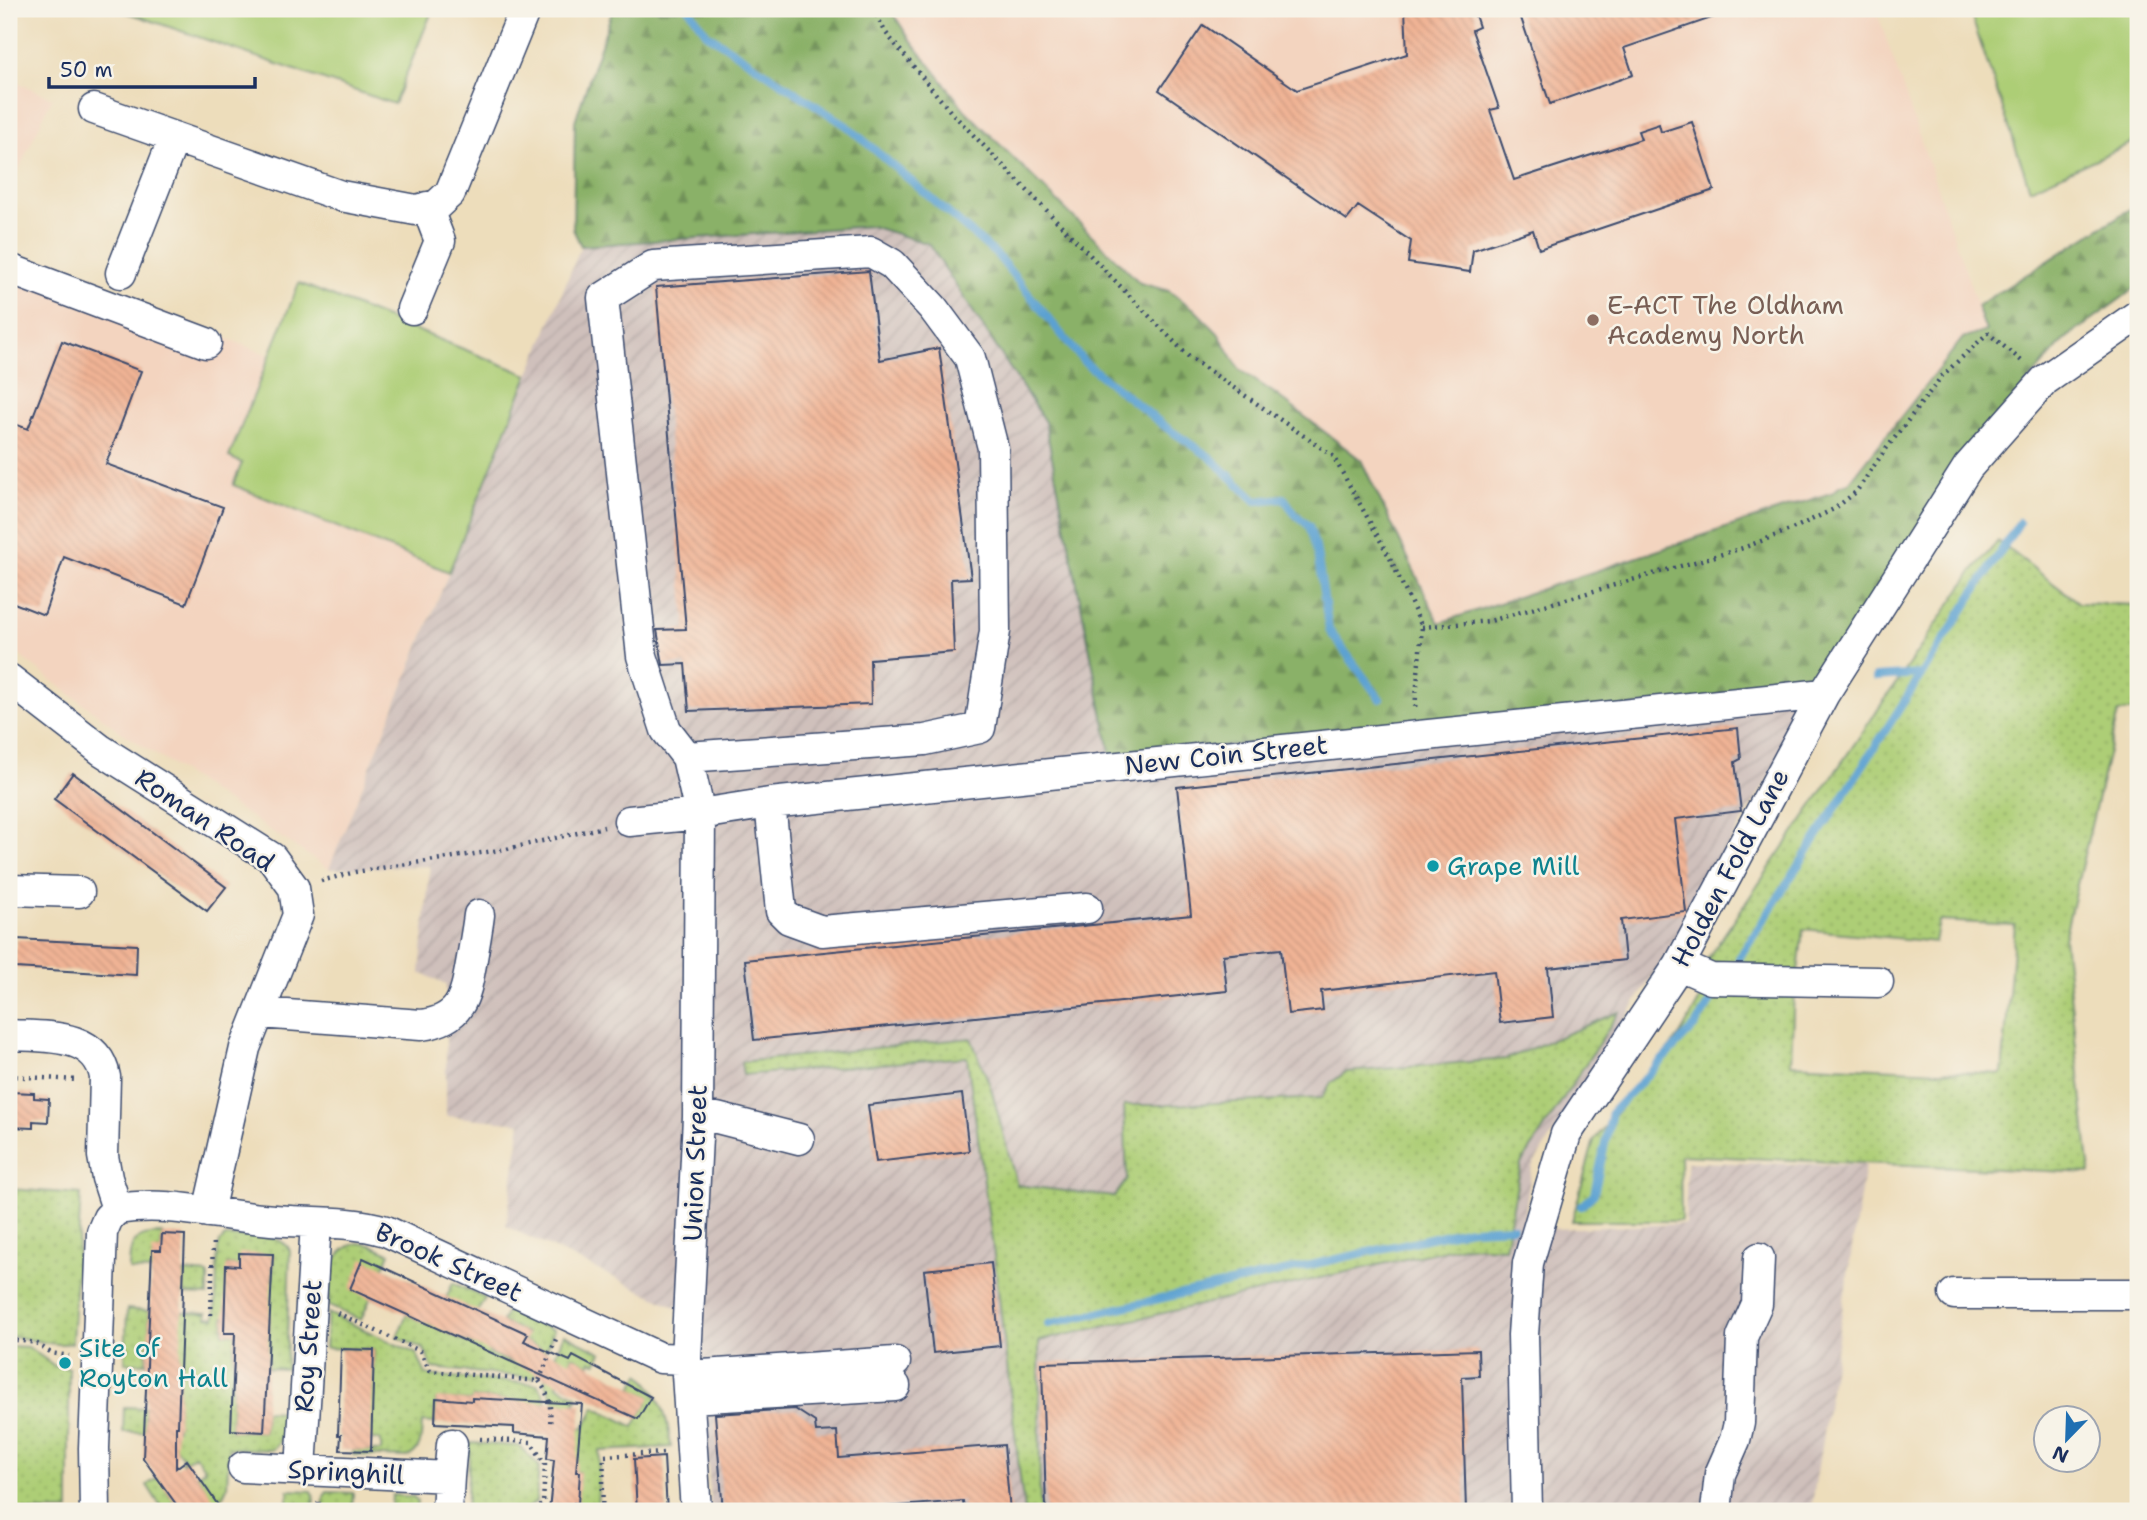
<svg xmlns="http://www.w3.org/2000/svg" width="2147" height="1520" viewBox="0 0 2147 1520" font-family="'Shantell Sans',sans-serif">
  <defs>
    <pattern id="industrial-furrows" width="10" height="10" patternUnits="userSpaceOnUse" patternTransform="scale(1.75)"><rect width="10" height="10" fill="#cfc0bb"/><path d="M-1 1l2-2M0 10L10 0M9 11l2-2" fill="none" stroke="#b1a5a3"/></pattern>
    <pattern id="grass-dots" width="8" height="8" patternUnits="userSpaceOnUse" patternTransform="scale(1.75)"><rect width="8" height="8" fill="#adce76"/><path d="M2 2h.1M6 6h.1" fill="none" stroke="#94b168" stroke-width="1.8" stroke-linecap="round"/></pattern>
    <pattern id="forest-firs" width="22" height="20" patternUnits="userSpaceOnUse" patternTransform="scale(1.75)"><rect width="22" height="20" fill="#8ab167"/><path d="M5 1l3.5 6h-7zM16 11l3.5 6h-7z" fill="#709058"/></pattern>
    <pattern id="building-back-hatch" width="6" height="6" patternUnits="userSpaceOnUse" patternTransform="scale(1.75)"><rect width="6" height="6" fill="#f0b394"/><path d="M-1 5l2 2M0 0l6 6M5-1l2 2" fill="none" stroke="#cd9a82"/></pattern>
  </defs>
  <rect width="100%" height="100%" fill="#f7f3e8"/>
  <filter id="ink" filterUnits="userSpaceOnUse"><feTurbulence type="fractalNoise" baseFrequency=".0143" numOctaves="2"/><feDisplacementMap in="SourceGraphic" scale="14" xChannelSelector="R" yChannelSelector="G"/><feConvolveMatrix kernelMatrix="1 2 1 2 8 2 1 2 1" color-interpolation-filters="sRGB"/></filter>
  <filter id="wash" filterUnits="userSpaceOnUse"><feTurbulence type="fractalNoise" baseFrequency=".00686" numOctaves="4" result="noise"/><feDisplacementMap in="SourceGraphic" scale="28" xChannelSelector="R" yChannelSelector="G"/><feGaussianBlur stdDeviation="1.57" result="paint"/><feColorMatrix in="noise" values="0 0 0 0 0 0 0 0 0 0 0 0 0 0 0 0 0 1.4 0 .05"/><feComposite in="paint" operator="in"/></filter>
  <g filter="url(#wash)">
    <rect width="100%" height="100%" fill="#edddbb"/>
    <!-- built -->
    <path fill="#f3d4bf" d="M890 9H1876L1986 331 1849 483 1839 486 1835 492 1439 623 1360 460 1274 393 1240 370 1218 333 1169 291 1140 283 965 110 909 38Z
      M9 78 52 98 9 191Z
      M9 253 269 355 299 283 528 375 329 869 117 729 9 648Z"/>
    <!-- industrial -->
    <path fill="url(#industrial-furrows)" d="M871 226 929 244 1045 422 1112 757 1820 688 1669 949 1532 1167 1522 1230 1685 1224 1687 1162 1865 1165 1811 1511H711L699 1318 506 1226 521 1123 446 1116V984L420 973 430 866 329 869 581 246Z"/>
    <!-- grass -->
    <path fill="url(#grass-dots)" stroke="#647e6a" stroke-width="2" fill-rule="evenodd" d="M1998 541 2079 603 2138 605V709L2118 713 2064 939 2090 1173 1680 1155 1681 1221H1572L1594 1140 1680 1035 1710 982 1794 988 1791 1064 2002 1074 2015 925 1939 921 1935 942 1803 929 1798 972 1706 961 1974 569Z
      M1619 1012 1521 1164 1505 1248 1463 1246 1039 1341 1040 1511H1024L995 1263 967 1057 743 1075 741 1062 971 1038 991 1088 1017 1185 1114 1197 1127 1179 1124 1105H1170L1322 1098 1331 1083 1346 1072 1506 1059Z
      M9 1189 81 1194 72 1343C54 1347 29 1338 9 1336Z
      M162 1234 161 1250 152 1271 129 1270C130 1243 132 1234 162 1234Z
      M225 1237C243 1238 282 1231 290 1251L286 1369 267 1368 268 1345 234 1344 231 1430 264 1432 265 1411 284 1412C283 1426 285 1443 271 1450L229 1448 227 1487 221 1500 225 1501V1511H206L215 1504 197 1475 205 1469 195 1455 183 1463 181 1461 184 1459C162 1429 159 1432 123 1432L124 1407 145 1408V1428L177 1429 180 1342 148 1340 146 1363H125L127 1309 149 1311V1331L182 1312 207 1313V1317L215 1318 218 1248 220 1242ZM273 1254V1280H268L269 1334 223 1333 224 1317H236L227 1265 239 1266Z
      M359 1243 371 1245 390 1253 361 1320 329 1306C330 1280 329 1249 359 1243Z
      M184 1272 208 1274V1295L182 1294Z
      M453 1283 485 1298 478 1311 442 1330 464 1341 490 1349 489 1353 512 1363 514 1359 540 1348 524 1341 527 1333 502 1322 508 1309 554 1330 534 1378 432 1368 424 1349 397 1337 407 1314 425 1323 433 1304 442 1307Z
      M328 1313 417 1354 426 1375 537 1384 544 1394 548 1407 505 1400 473 1398 472 1401 436 1399 435 1423 422 1422C421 1436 423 1451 407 1457L353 1455V1450L381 1451V1440L341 1439V1435L372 1394 374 1350 325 1348Z
      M564 1334 602 1353 596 1363 591 1361 589 1365 573 1356 557 1385 578 1397 566 1419 583 1429 595 1407 634 1427 650 1397 632 1388 640 1374C661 1394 668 1419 671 1447L600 1451 597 1511H573L574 1503 577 1504 579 1472H576L554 1413V1400L544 1381Z
      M9 1346 28 1347 56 1367 69 1368V1511H9Z
      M470 1443 519 1446 539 1466 536 1502 523 1511H466Z
      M160 1476 170 1496 173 1494 177 1499 163 1510 147 1485Z
      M288 1490 312 1491 314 1495 313 1511H306V1505L288 1504Z
      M327 1492 353 1493 352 1510 331 1508 330 1511H323L324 1496Z
      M392 1495 414 1497 417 1502 416 1511H391Z"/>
    <!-- forest -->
    <path fill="url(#forest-firs)" stroke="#527062" stroke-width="2" d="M613 9H890L909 38 965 110 1140 283 1169 291 1194 309 1218 333 1240 370 1274 393 1361 460 1439 623 1834 492 1839 486 1849 483 1962 339 1986 331 1977 306 2138 204V286L2064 340 2027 383 1820 688 1111 757 1045 422 929 244 871 226 581 246 573 229 575 121Z"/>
    <!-- park -->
    <path fill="#adce76" stroke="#647e6a" stroke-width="2" d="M117 9H433L394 104Z
      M1969 9H2138V140L2030 189Z
      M299 283 528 375 449 572 233 485 242 463 229 457Z"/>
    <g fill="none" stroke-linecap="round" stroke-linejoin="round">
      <!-- stream -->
      <path stroke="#5ba1d1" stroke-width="8" d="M689 9 707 34 847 126 997 255 1084 362 1167 428 1210 457 1256 501 1284 498 1295 514 1309 526 1317 553 1329 630 1380 699
        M1876 677 1921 674
        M1739 958 2019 523
        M1581 1206 1594 1194 1612 1112 1695 1026 1711 1001
        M1048 1324 1470 1229 1513 1227"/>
    </g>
    <g id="blocks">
      <!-- building -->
      <path fill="url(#building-back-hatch)" d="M1405 9H1473L1479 27 1472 30 1499 108 1490 110 1514 180 1641 139 1638 131 1659 124 1661 132 1692 122 1714 190 1539 249 1533 230 1473 250 1470 272 1408 263 1411 241 1358 206 1347 220 1159 90 1203 25 1297 90 1407 54Z
        M1518 9H1728L1729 12 1624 48 1633 75 1550 104Z
        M869 271 880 360 939 348 971 578 951 579 954 652 870 659 871 704 689 711 685 664 663 665 657 630 686 629 656 287Z
        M62 341 141 371 106 464 223 507 186 604 64 557 44 615 9 601V422L28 429Z
        M1738 728 1741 759 1735 762 1741 811 1675 819 1686 912 1621 920 1625 960 1548 968 1553 1017 1500 1023 1494 971 1321 991 1323 1010 1288 1014 1281 949 1223 955 1227 991 754 1040 745 960 1191 915 1177 787Z
        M73 773 226 887 207 911 54 799Z
        M16 939 137 945 136 975 15 968Z
        M9 1092 34 1093V1098L49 1099 48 1122 33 1121V1128L9 1127Z
        M962 1094 969 1151 876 1162 868 1105Z
        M162 1234 185 1235 178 1427H176V1468L187 1460 222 1511H181L143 1458 152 1250H161Z
        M239 1253 273 1254 264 1432 231 1430 235 1333H224L226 1265 239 1266Z
        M363 1258 528 1334 524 1341 570 1361 573 1356 651 1397 638 1419 350 1289Z
        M991 1263 1000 1346 933 1353 924 1270Z
        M341 1349 374 1350 371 1451 340 1450 341 1435H338Z
        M1478 1350 1479 1376 1462 1377 1466 1511H1046L1042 1363Z
        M436 1398 472 1401V1398L582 1404 576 1472H580L578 1504 574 1503 573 1511H549L554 1460 547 1459 549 1436 514 1433V1427L435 1423Z
        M795 1409 815 1422 816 1432 837 1431 839 1458 1004 1445 1010 1511H964L963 1501 834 1511H723L715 1414Z
        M664 1457 667 1511H637L634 1459Z"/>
    </g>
  </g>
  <g filter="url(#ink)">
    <use href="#blocks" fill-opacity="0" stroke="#3a496c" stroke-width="2"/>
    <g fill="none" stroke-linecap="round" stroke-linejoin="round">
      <!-- minor casing -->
      <g stroke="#3a496c" stroke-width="33">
        <path id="minor" d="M94 109 341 196 416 210 437 205 450 193 525 9
          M9 269 206 343
          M121 273 174 138
          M412 309 440 241 427 207
          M9 679 101 750 272 858 294 888 298 915 245 1048 208 1212
          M687 757 925 740 980 728 995 631 993 448 970 358 933 308 892 264 871 252 653 266 603 298 642 656 666 730 687 757 700 814 698 1117 686 1359 696 1511
          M770 803 781 911 789 919 822 931 1087 908
          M629 821 700 814 770 803 1824 694
          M9 890 79 892
          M1679 965 1711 979 1878 982
          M260 1013 421 1025C461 1020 465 998 471 964 474 947 477 931 479 915
          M9 1035C44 1037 97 1032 105 1077L103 1156 107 1178 117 1209
          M698 1117 717 1118 799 1139
          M117 1209C167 1201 213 1214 262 1219 305 1224 345 1219 386 1231L660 1358 686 1359
          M1954 1294H2138
          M688 1376 895 1362
          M690 1398 895 1386
          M243 1467 449 1477 452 1444
          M301 1469 316 1223
          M95 1511 94 1448 102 1232 108 1218 117 1209
          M447 1511 449 1477
          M1527 1511 1523 1335 1528 1263 1566 1134 1679 965 1824 694 1968 467 2045 380 2138 315
          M1716 1511 1720 1474 1735 1440 1739 1423 1742 1337 1757 1304 1759 1258"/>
      </g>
      <!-- path -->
      <path stroke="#3a496c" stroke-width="4.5" stroke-dasharray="2 5" stroke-linecap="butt" d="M873 9 886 33 950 111 1189 357 1333 456 1390 558 1422 627 1415 708
        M1422 627 1490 621 1743 548 1790 530 1834 509 1856 492 1883 453 1942 376 1988 333 2024 363
        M321 881 355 872 507 849 604 827
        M9 1076 77 1080
        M337 1313 420 1351 430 1371 539 1381 556 1339
        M211 1315 213 1239
        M9 1339 36 1343 51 1353 69 1356
        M539 1381C551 1397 551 1408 550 1427
        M480 1439 531 1442 545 1464 543 1504 535 1511
        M318 1511 319 1498
        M602 1511 604 1456 664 1453"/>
      <!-- minor -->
      <use href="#minor" stroke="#fff" stroke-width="30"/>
    </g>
  </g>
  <!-- markers -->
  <circle fill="#8d6e63" stroke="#f7f3e8" stroke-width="2.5" cx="1593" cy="320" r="7"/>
  <g fill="#0f9aa8" stroke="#f7f3e8" stroke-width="2.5">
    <circle cx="1433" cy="866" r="7"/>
    <circle cx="65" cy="1363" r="7"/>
  </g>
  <g text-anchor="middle" stroke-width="5" stroke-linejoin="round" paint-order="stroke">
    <!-- education labels -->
    <g font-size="26" fill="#785e54" stroke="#f7f3e8" text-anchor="start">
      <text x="1607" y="314">E-ACT The Oldham<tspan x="1607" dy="30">Academy North</tspan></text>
    </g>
    <!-- street labels -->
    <g font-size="26" fill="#1b2f5e" stroke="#f7f3e8">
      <text transform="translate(1226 755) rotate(-6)" y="9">New Coin Street</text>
      <text transform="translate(205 820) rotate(34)" y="9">Roman Road</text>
      <text transform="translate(1730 868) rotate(-62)" y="9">Holden Fold Lane</text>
      <text transform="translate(695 1163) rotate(-88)" y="9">Union Street</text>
      <text transform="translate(449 1262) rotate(24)" y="9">Brook Street</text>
      <text transform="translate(308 1346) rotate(-86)" y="9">Roy Street</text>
      <text transform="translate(346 1472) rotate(3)" y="9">Springhill</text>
    </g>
    <!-- culture labels -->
    <g font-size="26" fill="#0d838f" stroke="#f7f3e8" text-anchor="start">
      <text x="1447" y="875">Grape Mill</text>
      <text x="79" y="1357">Site of<tspan x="79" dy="30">Royton Hall</tspan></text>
    </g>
  </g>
  <!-- margin -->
  <rect width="2147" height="1520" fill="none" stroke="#f7f3e8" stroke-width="35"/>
  <!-- north arrow -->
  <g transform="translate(2067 1439) rotate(203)"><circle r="33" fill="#f7f3e8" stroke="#9fa5b1" stroke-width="2"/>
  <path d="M0-5L12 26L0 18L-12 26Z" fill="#1f6fb2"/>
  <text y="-10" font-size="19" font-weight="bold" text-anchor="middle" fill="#1b2f5e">N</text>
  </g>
  <!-- scale -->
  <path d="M49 77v10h206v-10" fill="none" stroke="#1b2f5e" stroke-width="3.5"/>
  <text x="60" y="77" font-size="21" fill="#1b2f5e" stroke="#f7f3e8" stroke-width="5" paint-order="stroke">50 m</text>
</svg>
